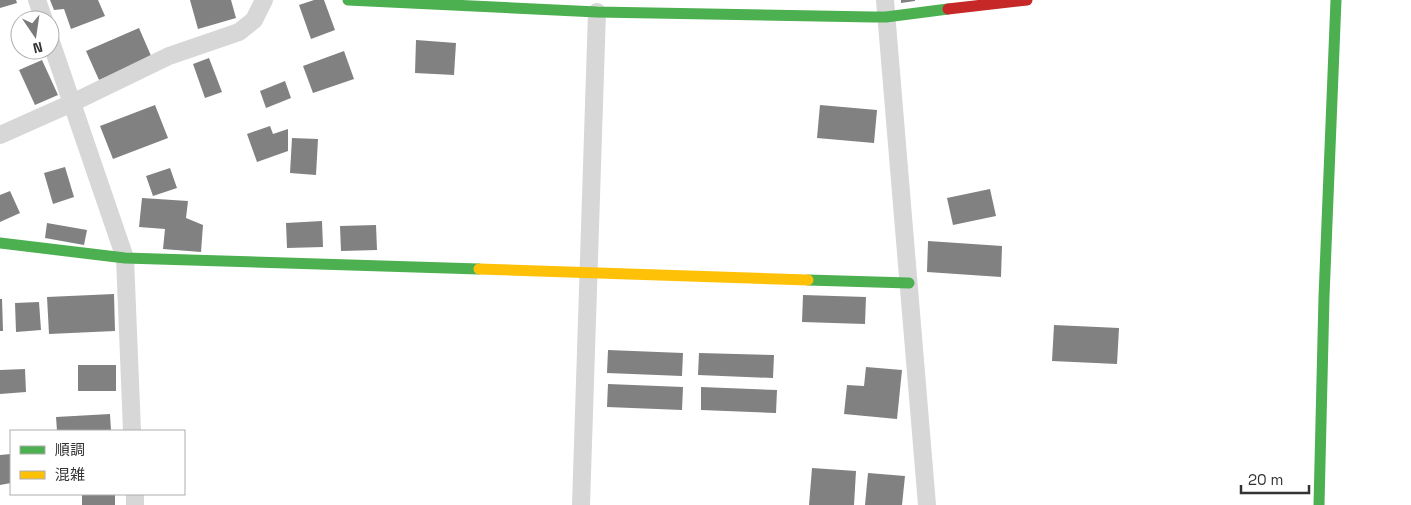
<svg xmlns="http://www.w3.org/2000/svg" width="1411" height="505" viewBox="0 0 1411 505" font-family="'Space Grotesk','Noto Sans JP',sans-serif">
  <rect width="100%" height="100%" fill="#fff"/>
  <!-- building -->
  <path fill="#818181" d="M0 0H16L17 3 0 8Z
    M50 0H98L105 16 71 29 64 9 54 10Z
    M190 0H231L236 18 198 29Z
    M314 0H324L335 30 311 39 299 5Z
    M901 0H915V1L901 3Z
    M139 28 152 58 99 80 86 51Z
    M416 40 456 43 454 75 415 73Z
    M344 51 354 79 313 93 303 66Z
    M209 58 222 92 205 98 193 64Z
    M42 60 58 95 35 105 19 70Z
    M285 81 291 98 266 108 260 91Z
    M155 105 168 138 113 159 100 126Z
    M820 105 877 110 874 143 817 138Z
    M270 126 273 134 288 129V151L257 162 247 134Z
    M292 138 318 139 316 175 290 173Z
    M65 167 74 197 53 204 44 173Z
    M170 168 177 188 153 196 146 176Z
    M990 189 996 216 953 225 947 198Z
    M10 191 20 213 0 222V195Z
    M142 198 188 201 186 218 203 225 201 252 163 249 165 229 139 227Z
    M322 221 323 247 287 248 286 223Z
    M47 223 87 230 84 245 45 238Z
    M376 225 377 250 341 251 340 226Z
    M928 241 1002 246 1001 277 927 272Z
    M114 294 115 331 49 334 47 297Z
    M803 295 866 297 865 324 802 322Z
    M0 299H2L3 331H0Z
    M39 302 41 330 16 332 15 303Z
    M1054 325 1119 328 1117 364 1052 361Z
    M608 350 683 353 682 376 607 373Z
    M699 353 774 355 773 378 698 375Z
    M78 365H116V391H78Z
    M866 367 902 370 897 419 844 414 847 385 864 386Z
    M25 369 26 392 0 394V370Z
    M608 384 683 387 682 410 607 407Z
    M701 387 777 390 776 413 701 410Z
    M110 414 111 431H57L56 417Z
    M11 454V483L0 485V455Z
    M812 468 856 471 854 505H809Z
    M868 473 905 476 902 505H865Z
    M82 494H115V505H82Z"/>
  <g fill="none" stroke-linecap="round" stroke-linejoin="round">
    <!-- street -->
    <path stroke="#d7d7d7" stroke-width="18" d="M37 0 44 20
      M885 0 927 505
      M50 39 125 258 132 431
      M0 135 72 103 169 56 239 32 254 20 264 0
      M135 494V505
      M581 505 597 12"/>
    <!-- fast -->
    <path stroke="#4caf50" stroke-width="11" d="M348 0 597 12 873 17H886L948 9
      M0 243 125 258 479 269
      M808 280 909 283
      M1319 505 1324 297 1336 0"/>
    <!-- slow -->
    <path stroke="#ffc107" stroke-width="11" d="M479 269 808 280"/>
    <!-- jam -->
    <path stroke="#c62828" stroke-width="11" d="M948 9 1027 0"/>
  </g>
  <!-- legend -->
  <rect x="10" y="430" width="175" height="65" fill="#ffffff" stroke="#adadad"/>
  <rect x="20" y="446" width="25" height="8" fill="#4caf50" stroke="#adadad"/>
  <text x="55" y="455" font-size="15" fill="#333333">順調</text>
  <rect x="20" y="471" width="25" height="8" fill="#ffc107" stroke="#adadad"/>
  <text x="55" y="480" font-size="15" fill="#333333">混雑</text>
  <!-- north arrow -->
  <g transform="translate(35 35) rotate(167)"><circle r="24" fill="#ffffff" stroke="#adadad"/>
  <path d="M0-4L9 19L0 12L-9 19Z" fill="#7a7a7a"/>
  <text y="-8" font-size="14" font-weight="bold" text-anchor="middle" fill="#333333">N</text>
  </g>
  <!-- scale -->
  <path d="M1241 485v8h68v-8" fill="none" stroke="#333333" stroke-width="2.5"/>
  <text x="1248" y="485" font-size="15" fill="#333333" stroke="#ffffff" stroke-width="4" paint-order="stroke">20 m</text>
</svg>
